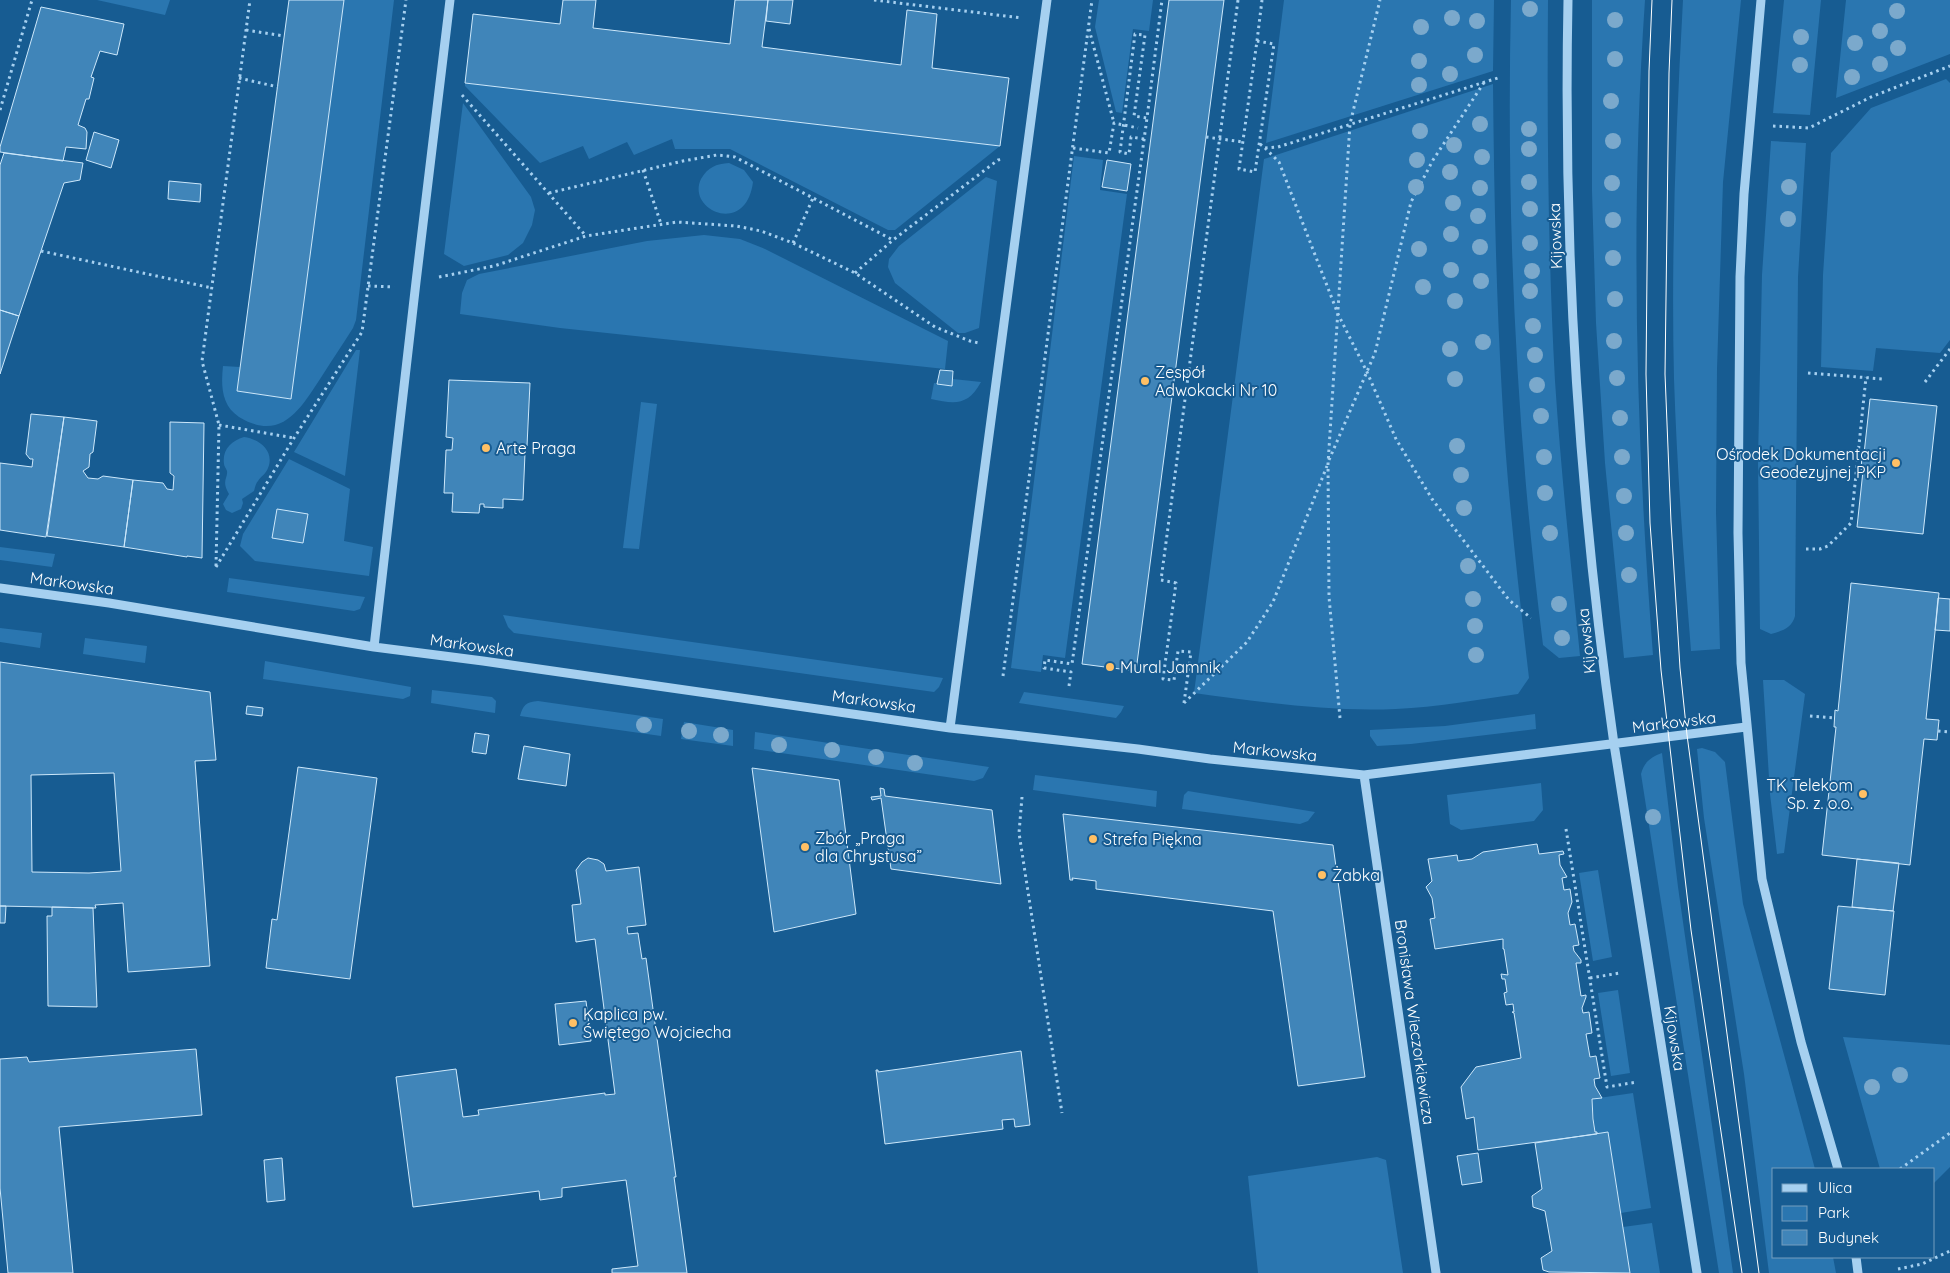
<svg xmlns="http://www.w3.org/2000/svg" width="1950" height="1273" viewBox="0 0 1950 1273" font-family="Quicksand,sans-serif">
  <rect width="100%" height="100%" fill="#175c92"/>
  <!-- green -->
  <path fill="#2a76b0" d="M97 0H170L165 15Z
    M344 0H394L356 320 353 328C343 344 332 360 322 376 301 408 282 443 239 417 221 405 221 385 223 366L240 367 237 391 291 399Z
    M1099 0H1153L1149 31 1133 29 1122 113 1116 112 1095 27Z
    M1284 0H1494L1493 71 1266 143Z
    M1511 0H1548C1547 127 1548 254 1555 381 1561 473 1571 564 1580 656L1559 658 1543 645C1516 431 1506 216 1511 0Z
    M1592 0H1645C1630 218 1636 437 1653 655L1624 658 1605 463 1596 323 1592 191Z
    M1683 0H1741L1723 182 1717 369 1716 513 1720 649 1691 651C1684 561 1677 470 1674 379 1671 253 1676 126 1683 0Z
    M1784 0H1821L1810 115 1773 113Z
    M1846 0H1950V54L1836 98Z
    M1946 79 1950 83V340L1940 353 1876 348 1873 371 1821 367 1823 275 1831 153 1871 108Z
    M465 83 1000 146 895 230H888L730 149H675L672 139 634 155 627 142 589 159 583 146 540 163 465 86Z
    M1493 84C1494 188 1496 292 1502 395 1507 490 1518 584 1529 678L1518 694C1477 700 1437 707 1396 709 1328 712 1261 702 1194 693L1264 159Z
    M463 103 531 197 535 210 532 225 523 243 508 255 464 266 444 254Z
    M1771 141 1806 143 1798 277 1795 616C1792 628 1782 631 1771 634L1760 629 1758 460 1762 275Z
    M1074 156 1103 160 1100 190 1127 194 1065 658 1043 655 1041 672 1011 668Z
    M729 163 744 170 753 182C746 237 686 210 701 179 708 167 716 164 729 163Z
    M986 177 997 181 979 328 965 333H958L895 283 888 267 889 259 899 246Z
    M704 235 740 239 765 249 948 341 945 369 560 328 460 314 462 293 467 280 479 274 647 241Z
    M356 350H360L345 476 294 452Z
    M953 379 981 382C968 406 955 404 931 399L934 383 951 386Z
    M641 402 657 404 639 549 623 548Z
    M244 437C259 439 275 451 268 468 266 474 261 476 258 481 256 483 255 487 254 491L242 499 243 503 241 509 232 513 226 510 223 504 229 494C221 480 228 479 227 471 226 468 224 466 224 464 222 450 231 441 244 437Z
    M289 459 350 489 344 541 373 547 369 576 255 561 240 546 243 534Z
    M0 547 55 554 52 567 0 560Z
    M229 578 365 597 360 609 354 611 227 592Z
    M503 615 943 678 939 687 934 692 514 633 508 627Z
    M0 628 42 633 40 648 0 642Z
    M85 638 147 646 145 663 83 654Z
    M265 661 411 687 410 696 403 699 263 679Z
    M1763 680H1784L1805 694 1784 853 1777 854 1770 794Z
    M432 690 492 697 496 701 495 713 431 703Z
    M1024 692 1124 706 1121 712 1116 718 1019 703Z
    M538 701 663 719 661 736 520 716C523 705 526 702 538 701Z
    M1535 714 1536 729 1411 744 1377 746 1370 736V730L1445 726Z
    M684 722 733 730V746L681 739Z
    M755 732 989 767 983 778 974 781 754 749Z
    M1702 748 1715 752 1725 762 1743 904 1815 1169H1774V1257H1833L1836 1273H1769L1744 1074 1704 818 1697 749Z
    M1662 753 1678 887 1733 1273H1719L1641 774C1644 762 1651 757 1662 753Z
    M1035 775 1157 791 1156 807 1033 790Z
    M1541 783 1543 810 1534 821 1461 830 1450 824 1447 795Z
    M1188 791 1315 812 1308 821 1300 824 1182 809 1184 795Z
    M1598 870 1612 957 1593 961 1579 873Z
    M1618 990 1630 1073 1611 1076 1598 993Z
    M1843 1037 1950 1045V1167L1934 1183V1169H1880Z
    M1633 1093 1651 1208 1621 1213 1608 1132 1597 1134 1595 1132 1592 1099Z
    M1377 1157 1386 1160 1403 1273H1258L1248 1176Z
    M1652 1223 1660 1273H1630L1623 1227Z"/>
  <!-- building -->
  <path fill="#4085b9" stroke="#cde8fb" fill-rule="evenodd" d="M289 0H344L291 399 237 391Z
    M563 0H596L593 28 730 44 735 0H768L762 47 901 65 907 10 937 14 932 68 1009 78 1000 146 465 83 473 14 560 24Z
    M768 0H793L790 24 766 21Z
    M1169 0H1224L1136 671 1082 664Z
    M41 7 124 24 117 55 100 51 91 77 94 78 89 99H86L78 125 85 128 87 132 86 149 66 147 63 161 0 152V147Z
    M94 132 119 140 111 168 86 160Z
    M4 153 83 163 80 180 64 183 19 316 0 310V165Z
    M1107 160 1131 164 1127 191 1102 187Z
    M169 181 201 184 200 202 168 199Z
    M0 310 19 316 0 374Z
    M940 370 953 371 952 386 937 384Z
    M449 380 530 383 527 446 520 445V453H525L523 500 503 499V508L484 507V504H480L479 513 452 512 453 493H444L446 450H452L453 438 446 437Z
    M1870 399 1937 406 1923 534 1857 527 1863 471H1861L1862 454H1864Z
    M31 414 64 417 46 537 0 530V463L32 467 33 459H30L26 454Z
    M64 417 97 421 93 452 90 454 89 467 83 471 88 478 98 479 103 476 133 480 124 547 47 536Z
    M170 422 204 423 202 558 187 556V557L124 547 133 480 163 483 167 489 173 490 174 476 170 473Z
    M277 509 308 514 303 543 272 538Z
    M1851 583 1939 593 1926 719 1939 720 1937 740 1924 739 1910 865 1822 855 1836 727H1834L1835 710 1838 711Z
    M1938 598 1950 599V631L1935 630Z
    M0 662 210 692 216 760 195 761 210 966 128 972 123 903 95 905 96 908 0 906ZM114 773 121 871 89 873 32 872 31 775Z
    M247 706 263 708 262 716 246 714Z
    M475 733 489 735 486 754 472 752Z
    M524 746 570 754 566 786 518 779Z
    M298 767 377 778 350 979 266 968 272 919 277 920Z
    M752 768 839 780 856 914 774 932Z
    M880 788 884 789 885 796 992 810 1001 884 891 869 881 798 872 800 871 797 881 796Z
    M1063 814 1333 845 1365 1077 1298 1086 1273 911 1096 889V881L1072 878 1073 880H1070Z
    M1537 844 1539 854 1563 851 1564 854 1559 855 1560 865 1567 877 1562 878 1564 890 1570 889 1572 902 1568 913 1570 925 1575 924 1579 945 1573 946 1574 951 1581 960V963H1576L1581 996 1586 995V997L1582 1008 1583 1013 1589 1012 1592 1033 1586 1034 1590 1057 1596 1056 1600 1078 1594 1079 1595 1086 1602 1098 1592 1099 1593 1119 1595 1132H1597V1134L1478 1150 1474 1117 1466 1119 1461 1087 1476 1067 1521 1058 1514 1013 1512 1012H1514L1513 1004 1506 1005 1504 993 1507 992 1505 979H1502L1501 974 1508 975 1504 949H1503V939L1435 949 1430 919 1435 918 1432 898 1426 887 1432 881 1428 859 1457 855 1458 861 1472 859 1483 852Z
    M588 858 598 860 604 864 606 871 639 867 646 925 627 927 628 934 638 933 642 959 646 958 676 1177H674L687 1273H612V1269L638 1266 626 1180 562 1188V1197L540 1200 539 1191 413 1207 396 1077 456 1069 463 1117 479 1115 478 1110 605 1093V1095L615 1094 595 939 576 942 572 905 581 904 576 870 582 862Z
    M1857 859 1899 863 1893 911 1852 907Z
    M0 906H6L5 923H0Z
    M1838 906 1894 911 1885 995 1829 989Z
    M52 907 93 908 97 1007 48 1006 47 916H52Z
    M586 1001 591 1041 559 1045 555 1004Z
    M196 1049 202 1115 59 1127 73 1273H8L0 1188V1059L27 1057 29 1062Z
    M1021 1051 1030 1125 1015 1127 1014 1119 1002 1120 1003 1129 885 1144 876 1070H878V1072L907 1068Z
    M1608 1132 1630 1273 1549 1272 1543 1270 1541 1258 1552 1251 1545 1211 1533 1207 1532 1196 1542 1189 1535 1143Z
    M1478 1153 1482 1182 1462 1185 1457 1156Z
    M282 1158 285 1200 267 1202 264 1160Z"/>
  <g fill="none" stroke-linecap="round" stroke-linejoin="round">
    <!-- path -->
    <path stroke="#a6d0f0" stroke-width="3" stroke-dasharray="2.5 4" stroke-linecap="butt" d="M874 0 1022 18
      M1089 29 1114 123
      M246 30 284 36
      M1257 41 1274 44 1255 172 1239 169Z
      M1257 41 1262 0
      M239 78 278 87
      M462 95 586 236
      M0 110 32 0
      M1773 126 1809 128 1871 97 1950 66
      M1206 137 1243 142
      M1144 139 1131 137 1129 154 1120 152 1135 34 1145 35 1134 116 1147 118 1162 0
      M1260 144 1265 148 1278 147 1501 77
      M1073 148 1109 153 1114 123 1138 128
      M1265 148 1279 162 1338 314 1367 372 1396 439 1432 499 1509 600 1531 618
      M643 170 661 224
      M549 193 683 161 717 155 735 157 893 240
      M793 243 813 198
      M41 251 212 288
      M855 273 893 240 998 160 1004 159
      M439 277 494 266 586 236 677 222 736 226 761 231 793 243 855 273 935 327 970 341 979 343
      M368 286 394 287
      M1808 373 1883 379
      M1925 382 1950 349
      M219 425 294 438
      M1329 460 1375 353 1411 202 1433 160 1485 81
      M1806 549H1820L1828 546 1851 523 1866 377
      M216 566 219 425 202 361 250 0
      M216 567 294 438 362 332 406 0
      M1003 676 1092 0
      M1069 686 1071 672 1044 668 1045 660 1072 664 1147 118
      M1184 703 1191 652 1178 651 1174 680 1163 679 1176 583 1161 580 1238 0
      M1184 703 1247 642 1273 602 1327 466
      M1810 716 1834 718
      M1340 718 1329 597 1328 464 1350 124 1380 0
      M1938 731 1950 732
      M1022 797 1019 833 1062 1113
      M1566 829 1607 1087 1637 1082
      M1590 978 1620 973
      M1900 1169 1950 1133
      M1898 1269 1922 1264 1950 1251"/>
    <!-- minor -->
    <path stroke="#a6d0f0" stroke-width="9" d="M1568 0C1563 248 1579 499 1614 744L1697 1273
      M1761 0 1744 194 1740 277 1738 533 1741 663 1762 879 1801 1042 1838 1169
      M0 588 109 603 374 647 483 661 950 728 1138 749 1210 759 1364 775 1746 727
      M374 647 416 282 450 0
      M950 728 1047 0
      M1364 775 1436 1273
      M1856 1257 1858 1273"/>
    <!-- tram -->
    <path stroke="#fff" stroke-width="1" d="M1652 0 1649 71 1646 374 1650 523 1661 670 1691 930 1742 1273
      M1672 0 1669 73 1665 374 1671 522 1680 668 1687 735 1759 1273"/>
  </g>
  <!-- trees -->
  <g fill="#7ba9cc">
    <circle cx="1530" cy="9" r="8"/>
    <circle cx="1897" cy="11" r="8"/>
    <circle cx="1452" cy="18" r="8"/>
    <circle cx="1615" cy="20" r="8"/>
    <circle cx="1477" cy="21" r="8"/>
    <circle cx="1421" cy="27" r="8"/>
    <circle cx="1880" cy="31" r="8"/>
    <circle cx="1801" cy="37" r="8"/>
    <circle cx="1855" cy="43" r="8"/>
    <circle cx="1898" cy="48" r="8"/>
    <circle cx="1475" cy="55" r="8"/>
    <circle cx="1615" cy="59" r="8"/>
    <circle cx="1419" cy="61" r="8"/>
    <circle cx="1880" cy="64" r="8"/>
    <circle cx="1800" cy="65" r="8"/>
    <circle cx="1450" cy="74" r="8"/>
    <circle cx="1852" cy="77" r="8"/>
    <circle cx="1419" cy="85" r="8"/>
    <circle cx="1611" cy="101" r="8"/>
    <circle cx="1480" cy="124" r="8"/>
    <circle cx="1529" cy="129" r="8"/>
    <circle cx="1420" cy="131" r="8"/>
    <circle cx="1613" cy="141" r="8"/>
    <circle cx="1454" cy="145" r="8"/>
    <circle cx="1529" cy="149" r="8"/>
    <circle cx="1482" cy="157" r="8"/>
    <circle cx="1417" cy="160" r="8"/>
    <circle cx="1450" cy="172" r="8"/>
    <circle cx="1529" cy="182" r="8"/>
    <circle cx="1612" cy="183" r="8"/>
    <circle cx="1416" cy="187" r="8"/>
    <circle cx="1789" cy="187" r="8"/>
    <circle cx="1480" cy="188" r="8"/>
    <circle cx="1453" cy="203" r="8"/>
    <circle cx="1530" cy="209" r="8"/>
    <circle cx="1478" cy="216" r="8"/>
    <circle cx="1788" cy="219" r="8"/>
    <circle cx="1613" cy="220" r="8"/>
    <circle cx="1451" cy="234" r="8"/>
    <circle cx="1530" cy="243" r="8"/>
    <circle cx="1480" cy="247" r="8"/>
    <circle cx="1419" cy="249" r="8"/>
    <circle cx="1613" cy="258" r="8"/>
    <circle cx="1451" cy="270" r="8"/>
    <circle cx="1532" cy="271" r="8"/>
    <circle cx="1481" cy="281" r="8"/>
    <circle cx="1423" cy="287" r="8"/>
    <circle cx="1530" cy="291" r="8"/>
    <circle cx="1615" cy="299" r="8"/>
    <circle cx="1455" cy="301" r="8"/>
    <circle cx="1533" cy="326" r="8"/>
    <circle cx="1614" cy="341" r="8"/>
    <circle cx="1483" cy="342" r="8"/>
    <circle cx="1450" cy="349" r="8"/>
    <circle cx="1535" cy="355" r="8"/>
    <circle cx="1617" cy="378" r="8"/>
    <circle cx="1455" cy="379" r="8"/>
    <circle cx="1537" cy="385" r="8"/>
    <circle cx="1541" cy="416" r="8"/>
    <circle cx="1620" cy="418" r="8"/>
    <circle cx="1457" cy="446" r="8"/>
    <circle cx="1544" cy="457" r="8"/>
    <circle cx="1622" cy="457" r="8"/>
    <circle cx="1461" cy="475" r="8"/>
    <circle cx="1545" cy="493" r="8"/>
    <circle cx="1624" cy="496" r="8"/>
    <circle cx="1464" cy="508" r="8"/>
    <circle cx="1550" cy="533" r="8"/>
    <circle cx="1626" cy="533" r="8"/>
    <circle cx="1468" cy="566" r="8"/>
    <circle cx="1629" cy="575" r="8"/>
    <circle cx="1473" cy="599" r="8"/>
    <circle cx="1559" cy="604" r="8"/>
    <circle cx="1475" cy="626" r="8"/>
    <circle cx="1562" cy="638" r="8"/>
    <circle cx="1476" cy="655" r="8"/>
    <circle cx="644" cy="725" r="8"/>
    <circle cx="689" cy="731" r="8"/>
    <circle cx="721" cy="735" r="8"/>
    <circle cx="779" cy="745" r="8"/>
    <circle cx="832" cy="750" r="8"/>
    <circle cx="876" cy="757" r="8"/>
    <circle cx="915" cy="763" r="8"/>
    <circle cx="1653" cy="817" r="8"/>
    <circle cx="1900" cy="1075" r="8"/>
    <circle cx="1872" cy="1087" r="8"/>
  </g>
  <!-- markers -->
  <g fill="#ffc065" stroke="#175c92" stroke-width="2">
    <circle cx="1145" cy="381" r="5"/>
    <circle cx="486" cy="448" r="5"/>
    <circle cx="1896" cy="463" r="5"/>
    <circle cx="1110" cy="667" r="5"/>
    <circle cx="1863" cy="794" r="5"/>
    <circle cx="1093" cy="839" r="5"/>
    <circle cx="805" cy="847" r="5"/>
    <circle cx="1322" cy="875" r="5"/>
    <circle cx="573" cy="1023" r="5"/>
  </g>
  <g text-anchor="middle" stroke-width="4" stroke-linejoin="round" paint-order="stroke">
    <!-- street labels -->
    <g font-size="16" fill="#fff" stroke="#175c92">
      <text transform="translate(1555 236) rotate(-92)" y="6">Kijowska</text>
      <text transform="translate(72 583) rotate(8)" y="6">Markowska</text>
      <text transform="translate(1586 641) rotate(-96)" y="6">Kijowska</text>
      <text transform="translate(472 645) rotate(8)" y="6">Markowska</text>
      <text transform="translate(874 701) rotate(8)" y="6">Markowska</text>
      <text transform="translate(1674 722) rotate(-7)" y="6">Markowska</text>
      <text transform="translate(1275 751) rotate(6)" y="6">Markowska</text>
      <text transform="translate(1415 1022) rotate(82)" y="6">Bronisława Wieczorkiewicza</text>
      <text transform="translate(1675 1038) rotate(81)" y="6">Kijowska</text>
    </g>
    <!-- poi labels -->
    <g font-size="16" fill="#fff" stroke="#175c92" text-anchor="start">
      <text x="1155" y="378">Zespół<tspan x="1155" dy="18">Adwokacki Nr 10</tspan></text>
      <text x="496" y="454">Arte Praga</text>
      <text x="1886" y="460" text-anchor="end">Ośrodek Dokumentacji<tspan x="1886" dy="18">Geodezyjnej PKP</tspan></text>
      <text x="1120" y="673">Mural Jamnik</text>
      <text x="1853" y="791" text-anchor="end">TK Telekom<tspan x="1853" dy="18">Sp. z. o.o.</tspan></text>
      <text x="815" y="844">Zbór „Praga<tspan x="815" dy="18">dla Chrystusa”</tspan></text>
      <text x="1103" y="845">Strefa Piękna</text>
      <text x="1332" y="881">Żabka</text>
      <text x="583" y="1020">Kaplica pw.<tspan x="583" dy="18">Świętego Wojciecha</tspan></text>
    </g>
  </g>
  <!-- legend -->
  <rect x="1772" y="1168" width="162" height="90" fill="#175c92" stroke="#749dbe"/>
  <rect x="1782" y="1184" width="25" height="8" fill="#a6d0f0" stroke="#749dbe"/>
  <text x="1818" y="1193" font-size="15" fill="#ffffff">Ulica</text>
  <rect x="1782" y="1206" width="25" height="15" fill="#2a76b0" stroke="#749dbe"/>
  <text x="1818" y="1218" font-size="15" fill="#ffffff">Park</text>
  <rect x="1782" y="1230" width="25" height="15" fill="#4085b9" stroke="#749dbe"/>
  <text x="1818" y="1243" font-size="15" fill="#ffffff">Budynek</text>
</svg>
